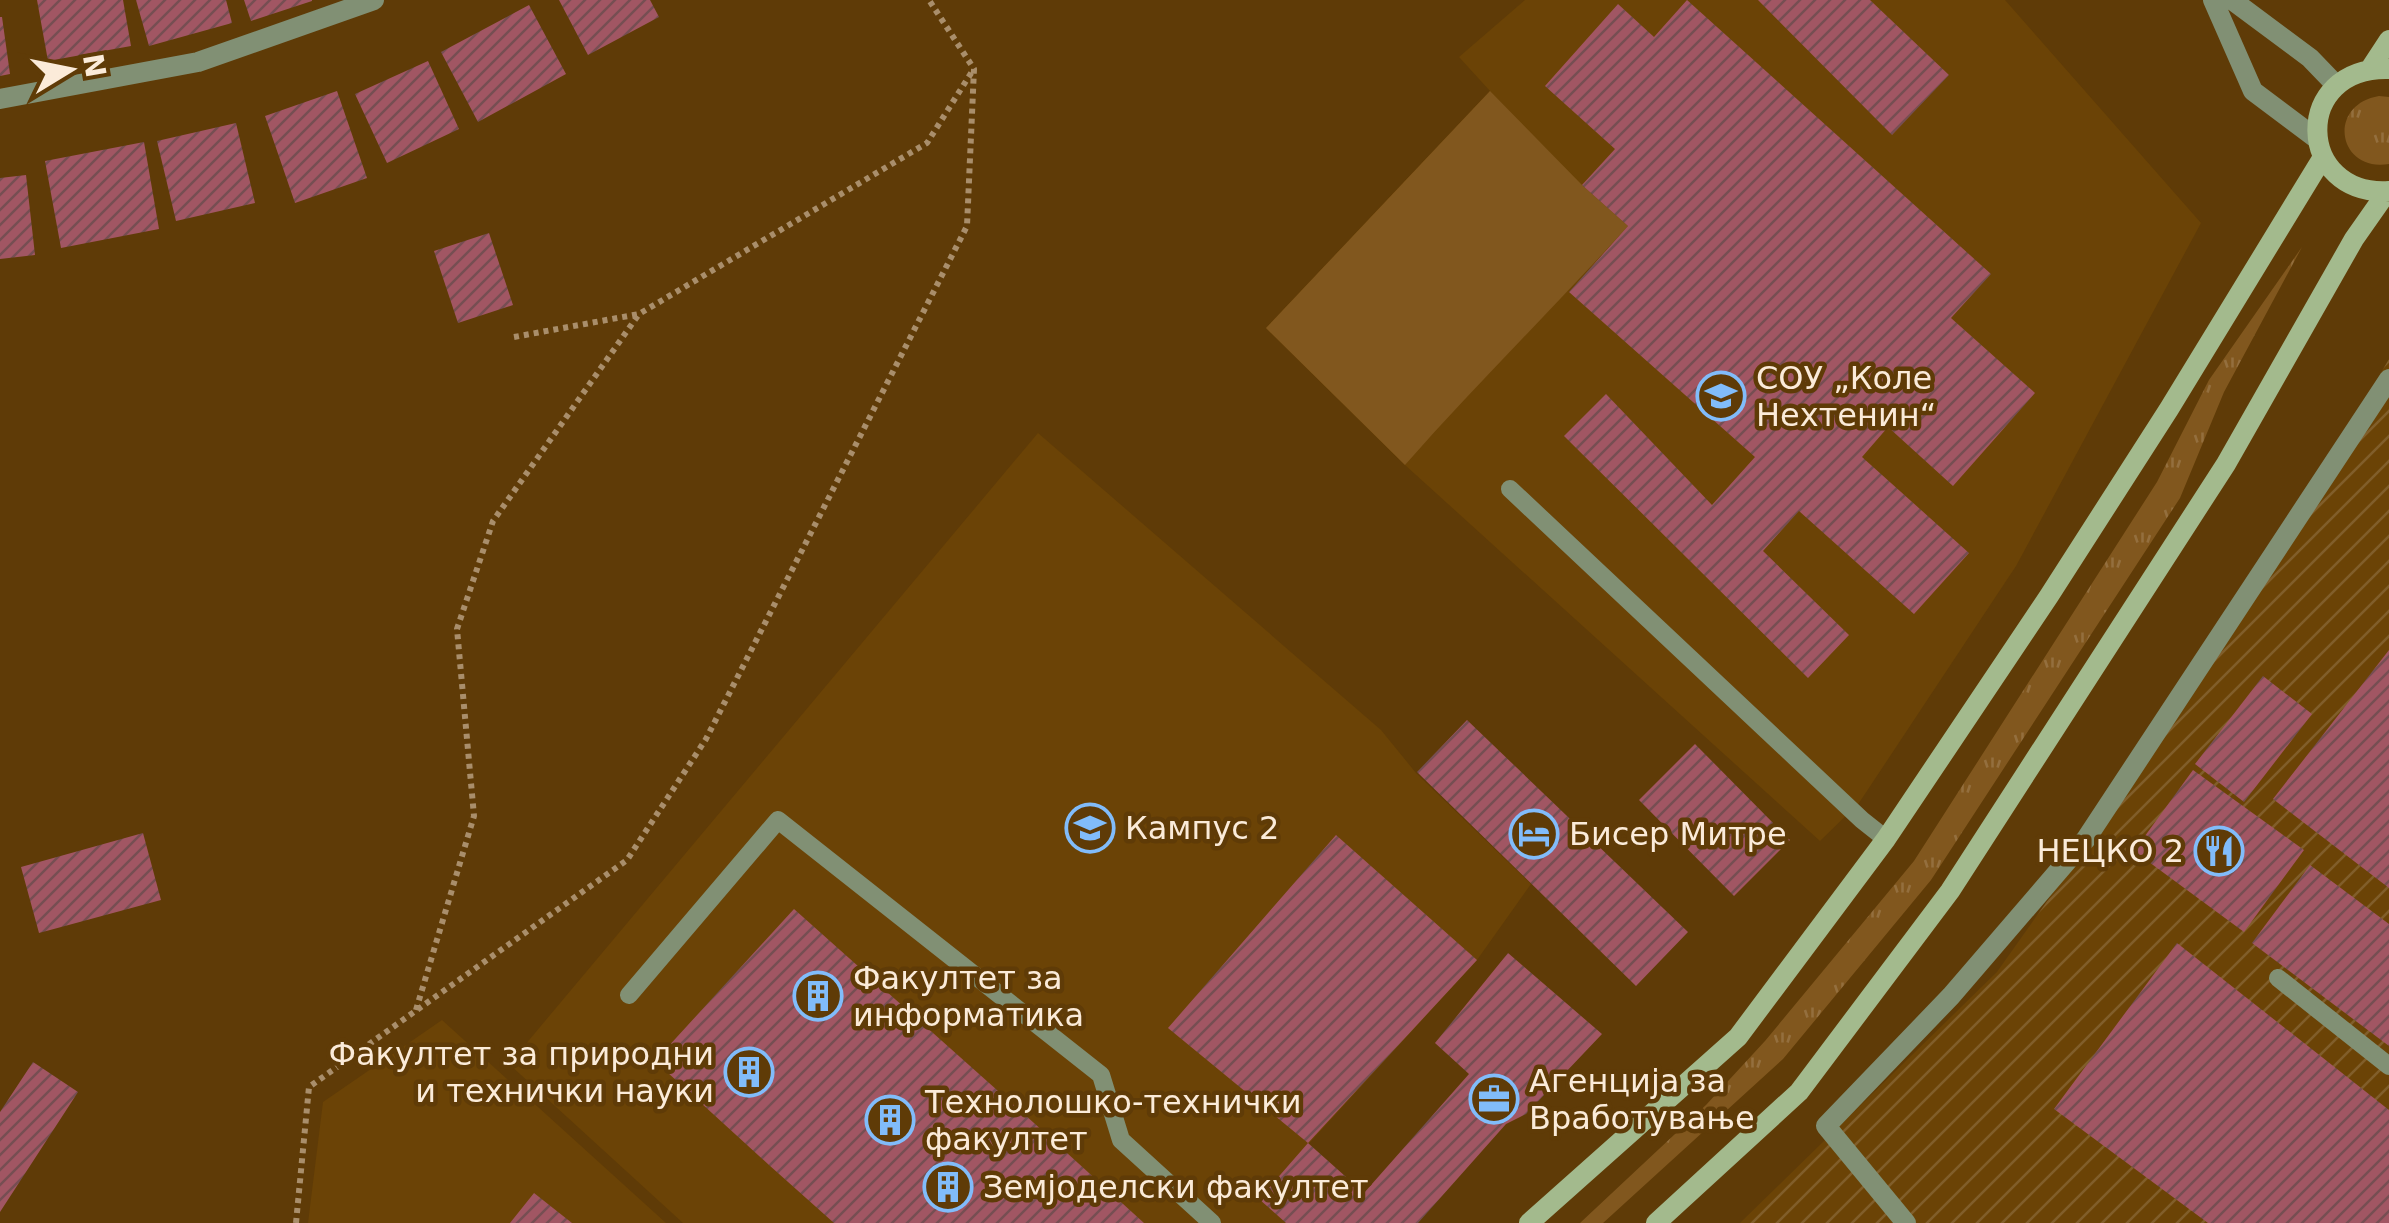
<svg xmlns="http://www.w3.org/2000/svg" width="2389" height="1223" viewBox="0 0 2389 1223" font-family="'DejaVu Sans',sans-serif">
  <defs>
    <pattern id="industrial-furrows" width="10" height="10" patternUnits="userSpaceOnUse" patternTransform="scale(2.5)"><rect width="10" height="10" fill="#6b4306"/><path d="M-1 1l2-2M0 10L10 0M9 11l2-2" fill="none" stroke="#815e2a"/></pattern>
    <pattern id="grass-tufts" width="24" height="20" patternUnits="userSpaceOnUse" patternTransform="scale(2.5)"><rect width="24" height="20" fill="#81571e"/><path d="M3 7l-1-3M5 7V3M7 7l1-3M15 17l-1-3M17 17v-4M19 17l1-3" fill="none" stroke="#946f3e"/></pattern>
    <pattern id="building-hatch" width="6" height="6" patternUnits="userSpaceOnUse" patternTransform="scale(2.5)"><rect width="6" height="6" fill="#a15663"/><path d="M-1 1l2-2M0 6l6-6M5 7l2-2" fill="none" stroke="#764e52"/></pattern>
  </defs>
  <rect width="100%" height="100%" fill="#5f3b07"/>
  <!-- built -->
  <path fill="#6b4306" d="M1525 0H2005L2201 223 2016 566 1859 803 1820 841 1405 465 1266 328 1490 91 1459 57Z
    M1038 433 1381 730 1416 773 1531 884 1477 960 1259 1198 1286 1223H683L509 1064Z
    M442 1020 666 1223H308L323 1102Z"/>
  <!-- industrial -->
  <path fill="url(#industrial-furrows)" d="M2389 359V1223H1740L1997 972 2190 699Z"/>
  <!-- grass -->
  <path fill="url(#grass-tufts)" d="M2379 96 2389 97V164C2338 173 2326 105 2379 96Z
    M2302 247 2224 392 2180 498 1931 880 1783 1059 1603 1223H1580L1706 1105 1765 1041 1914 861 2157 482 2209 380Z"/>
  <!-- park -->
  <path fill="#81571e" d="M1490 91 1582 185 1628 226C1555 307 1477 383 1405 465L1266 328Z"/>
  <!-- building -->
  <path fill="url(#building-hatch)" d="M37 0H123L131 46 48 61Z
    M136 0H226L232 23 149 46Z
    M244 0H312V1L251 21Z
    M559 0H650L659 17 588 55Z
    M1687 0 1991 274 1951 318 2035 393 1953 486 1888 427 1862 457 1969 553 1914 614 1799 511 1763 551 1849 635 1808 678 1564 436 1606 394 1712 505 1755 457 1569 292 1628 226 1582 185 1615 149 1545 86 1618 4 1654 37Z
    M1758 0H1870L1949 75 1892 135Z
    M529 5 566 74 478 122 441 52Z
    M0 17H2L10 74 0 76Z
    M428 61 459 129 387 163 355 94Z
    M337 91 367 178 295 203 265 116Z
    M236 123 255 203 176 221 157 141Z
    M144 142 159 229 61 248 45 161Z
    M26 175 35 255 0 259V178Z
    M489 233 513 305 458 323 434 251Z
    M2389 650V888L2273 799Z
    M2263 676 2312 714 2244 802 2195 764Z
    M1467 720 1688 932 1636 986 1417 772Z
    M1695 744 1790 840 1734 896 1639 800Z
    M2193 770 2304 850 2244 932 2134 851Z
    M143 833 161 900 39 933 21 867Z
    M1336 835 1477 960 1308 1143 1168 1028Z
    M2310 865 2389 924V1046L2252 943Z
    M794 909 1034 1123 1144 1223H834L769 1165 655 1061Z
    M2177 943 2389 1110V1223H2208L2054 1109Z
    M1508 953 1602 1034 1526 1114 1506 1124 1418 1223H1286L1259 1199 1308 1143 1364 1193 1469 1074 1435 1043Z
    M33 1062 78 1092 0 1212V1112Z
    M534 1193 572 1223H510Z"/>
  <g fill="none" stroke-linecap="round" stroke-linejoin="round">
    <!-- path -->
    <path stroke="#a98e6b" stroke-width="6" stroke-dasharray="5 5" stroke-linecap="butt" d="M514 337 639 314 927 143 973 70
      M416 1010 474 816 457 629 493 521 639 314
      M296 1223 309 1087 627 860 706 739 967 226 974 69 929 0"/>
    <!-- lane -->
    <path stroke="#819074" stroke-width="18" d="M1510 489 1862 820 1886 839
      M2278 978 2389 1066
      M629 995 778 820 1101 1075 1121 1140 1212 1223"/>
    <!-- street -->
    <path stroke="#819074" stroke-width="20" d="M2213 0 2253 91 2317 139
      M2232 0 2310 58 2336 85
      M0 99 198 62 374 0
      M1906 1223 1826 1126 1951 996 2086 839 2389 379"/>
    <!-- secondary -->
    <path stroke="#a3ba8d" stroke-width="20" d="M2370 69 2389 40
      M2389 69C2291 66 2296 197 2389 191
      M1529 1223 1738 1037 1886 839 2049 596 2169 409 2323 157
      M1656 1223 1799 1092 1950 891 2226 464 2354 239 2387 192"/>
  </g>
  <!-- icons -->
  <defs>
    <g id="school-ring" transform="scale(2.5)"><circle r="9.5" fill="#5f3b07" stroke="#81bcfa" stroke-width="1.5"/><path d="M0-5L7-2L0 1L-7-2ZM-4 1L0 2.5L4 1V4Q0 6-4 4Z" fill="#81bcfa"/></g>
    <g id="university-ring" transform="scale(2.5)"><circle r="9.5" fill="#5f3b07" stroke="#81bcfa" stroke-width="1.5"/><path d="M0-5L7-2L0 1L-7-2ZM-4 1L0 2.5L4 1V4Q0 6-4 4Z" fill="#81bcfa"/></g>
    <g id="hotel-ring" transform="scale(2.5)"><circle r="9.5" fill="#5f3b07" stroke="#81bcfa" stroke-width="1.5"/><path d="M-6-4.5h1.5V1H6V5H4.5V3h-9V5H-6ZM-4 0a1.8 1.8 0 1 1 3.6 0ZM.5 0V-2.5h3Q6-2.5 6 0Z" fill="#81bcfa"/></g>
    <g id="restaurant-ring" transform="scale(2.5)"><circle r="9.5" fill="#5f3b07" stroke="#81bcfa" stroke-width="1.5"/><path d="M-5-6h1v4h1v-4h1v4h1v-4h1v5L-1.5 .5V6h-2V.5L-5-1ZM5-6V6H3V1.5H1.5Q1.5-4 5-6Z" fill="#81bcfa"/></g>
    <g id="building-ring" transform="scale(2.5)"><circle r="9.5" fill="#5f3b07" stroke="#81bcfa" stroke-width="1.5"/><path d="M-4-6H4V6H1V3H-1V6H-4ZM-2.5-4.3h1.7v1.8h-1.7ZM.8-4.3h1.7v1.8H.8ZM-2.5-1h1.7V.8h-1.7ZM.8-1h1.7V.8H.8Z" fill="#81bcfa"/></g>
    <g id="office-ring" transform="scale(2.5)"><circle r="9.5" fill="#5f3b07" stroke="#81bcfa" stroke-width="1.5"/><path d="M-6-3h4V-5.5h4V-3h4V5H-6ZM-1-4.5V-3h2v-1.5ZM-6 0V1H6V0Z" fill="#81bcfa"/></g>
  </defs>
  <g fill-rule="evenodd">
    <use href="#school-ring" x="1721" y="396"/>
    <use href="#university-ring" x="1090" y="828"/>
    <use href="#hotel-ring" x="1534" y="834"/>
    <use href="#restaurant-ring" x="2219" y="851"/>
    <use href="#building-ring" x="818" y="996"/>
    <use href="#building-ring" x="749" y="1072"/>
    <use href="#office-ring" x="1494" y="1099"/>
    <use href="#building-ring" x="890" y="1120"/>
    <use href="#building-ring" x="948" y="1187"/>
  </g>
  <g text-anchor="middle" stroke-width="9" stroke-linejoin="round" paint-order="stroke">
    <!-- poi labels -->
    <g font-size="32" fill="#fbebd9" stroke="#5f3b07" text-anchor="start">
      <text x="1756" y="389">СОУ „Коле<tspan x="1756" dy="37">Нехтенин“</tspan></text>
      <text x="1125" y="839">Кампус 2</text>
      <text x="1569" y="845">Бисер Митре</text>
      <text x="2184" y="862" text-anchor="end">НЕЦКО 2</text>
      <text x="853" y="989">Факултет за<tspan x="853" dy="37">информатика</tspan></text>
      <text x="714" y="1065" text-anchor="end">Факултет за природни<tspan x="714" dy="37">и технички науки</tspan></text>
      <text x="1529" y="1092">Агенција за<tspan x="1529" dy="37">Вработување</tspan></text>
      <text x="925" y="1113">Технолошко-технички<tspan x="925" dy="37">факултет</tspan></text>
      <text x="983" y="1198">Земјоделски факултет</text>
    </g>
  </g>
  <!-- north arrow -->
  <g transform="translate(70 70) rotate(80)" stroke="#5f3b07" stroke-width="8" paint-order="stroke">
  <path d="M0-8L18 38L0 25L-18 38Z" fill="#fbebd9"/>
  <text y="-15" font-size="28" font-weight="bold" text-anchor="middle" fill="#fbebd9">N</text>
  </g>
</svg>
